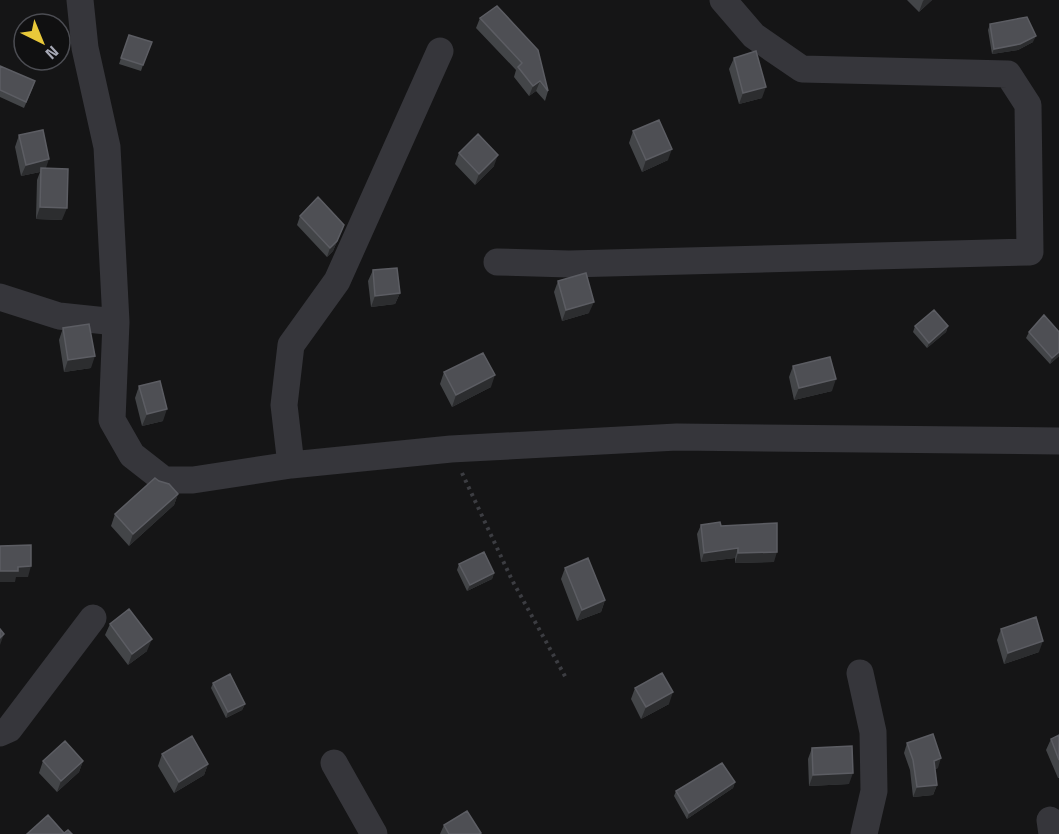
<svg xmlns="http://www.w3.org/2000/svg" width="1059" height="834" viewBox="0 0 1059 834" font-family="'Titillium Web',sans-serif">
  <rect width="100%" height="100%" fill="#151516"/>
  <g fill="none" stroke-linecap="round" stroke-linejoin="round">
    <!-- path -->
    <path stroke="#3c3d42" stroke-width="4" stroke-dasharray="3 4.5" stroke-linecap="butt" d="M462 473 512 580 566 678"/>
    <!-- minor -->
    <path stroke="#36363b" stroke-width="27" d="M80 0 85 48 107 147 116 322 112 420 132 455 164 480H193L291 465 451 449 677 437 1059 441
      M497 262 569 264 1030 252 1028 105 1008 74 802 69 754 36 723 0
      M0 297 59 316 116 322
      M291 465 284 405 291 345 337 281 440 51
      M860 673 873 732 874 791 864 834
      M0 733 9 729 93 618
      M334 763 374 834
      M1050 820 1052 834"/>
  </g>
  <!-- wall -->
  <path fill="#434548" d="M907 0H932L919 12Z
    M480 18 548 91 545 101 536 91 529 96 514 77 516 70 476 28Z
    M990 24 1033 42 1018 50 992 54 988 30Z
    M129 35 143 65 141 71 119 64Z
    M734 58 762 98 739 104 729 69Z
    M0 66 33 87 24 108 0 97Z
    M633 131 668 160 642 172 629 143Z
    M19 135 46 168 62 220 36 219 37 180 40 172 21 176 15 147Z
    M459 153 494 166 475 185 455 164Z
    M300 216 344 225 333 251 327 257 297 225Z
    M373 270 400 293 395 304 371 307 368 281Z
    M558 281 589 313 562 321 554 292Z
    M915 326H948L946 332 927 348 913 332Z
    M63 328 91 368 64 372 59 340Z
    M1029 332H1059V356L1050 364 1026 338Z
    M793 366 832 391 794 400 789 377Z
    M444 372 491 387 452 407 440 384Z
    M139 386 163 421 142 426 135 398Z
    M178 494 174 505 129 546 111 526 115 514Z
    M701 525 721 526 774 562 735 563V558L701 562 697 534Z
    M459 564 494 573 492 579 467 591 457 570Z
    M565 568 605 600 601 612 577 621 561 579Z
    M110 624 147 651 128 665 105 635Z
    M1001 629 1039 652 1004 664 997 640Z
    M213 683 245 704 242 710 226 718 211 688Z
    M635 688 669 704 641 719 631 699Z
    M1059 735V778H1058L1046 750 1051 739Z
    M907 743 938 768 935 769 937 785 933 795 913 797 910 770 904 753Z
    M812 748 849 784 809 786 808 759Z
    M162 754 208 764 204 775 174 793 158 766Z
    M43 761H83L79 772 57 792 39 773Z
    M735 782 733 788 687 819 674 796 676 791Z
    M444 825 481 833 480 834H440Z"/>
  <!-- shaded-wall -->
  <path fill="#2c2d2f" d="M924 0H932L919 12 923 1Z
    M1036 36 1033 42 1018 50 992 54 994 49Z
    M540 81 536 91 529 96 533 86Z
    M766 87 762 98 739 104 743 93Z
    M672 149 668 160 642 172 646 160Z
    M498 155 494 166 475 185 479 174Z
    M49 159 45 171 41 168 40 172 21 176 26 165Z
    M40 207 67 208 62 220 36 219Z
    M344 225 333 251 327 257 330 248Z
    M400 293 395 304 371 307 375 296Z
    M594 302 589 313 562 321 566 310Z
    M948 326 946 332 927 348 929 343Z
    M1059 352V356L1050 364 1052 358Z
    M95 356 91 368 64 372 68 360Z
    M495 375 491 387 452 407 456 395Z
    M836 379 832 391 794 400 799 388Z
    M167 409 163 421 142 426 147 414Z
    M178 494 174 505 129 546 133 534Z
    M738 548 735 558 701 562 704 553Z
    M777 552 774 562 735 563 738 553Z
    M31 566 28 577H16L15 582H0V571L18 567Z
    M494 573 492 579 467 591 470 585Z
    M605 600 601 612 577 621 582 610Z
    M4 634 0 645V638Z
    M152 639 147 651 128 665 132 654Z
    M1043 641 1039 652 1004 664 1008 653Z
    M673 692 669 704 641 719 646 707Z
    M245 704 242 710 226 718 228 712Z
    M941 758 938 768 930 770 934 761Z
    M83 761 79 772 57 792 61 781Z
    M208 764 204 775 174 793 179 782Z
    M853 773 849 784 809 786 813 775Z
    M735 782 733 788 687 819 689 813Z
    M937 785 933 795 913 797 917 787Z"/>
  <!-- building -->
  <path fill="#4e4f54" stroke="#5c5d63" stroke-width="1.5" d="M497 6 538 50 548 91 540 81 533 86 518 67 522 63 480 18Z
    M1027 17 1036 36 1020 44 994 49 990 24Z
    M129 35 152 42 143 65 121 58Z
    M756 51 766 87 743 93 734 58Z
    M0 66 35 81 26 102 0 90Z
    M659 120 672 149 646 160 633 131Z
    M43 130 49 159 26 165 19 135Z
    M478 134 498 155 479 174 459 153Z
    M41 168 68 169 67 208 40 207Z
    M318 197 344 225 337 241 330 248 300 216Z
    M397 268 400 293 375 296 373 270Z
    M586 273 594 302 566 310 558 281Z
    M934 310 948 326 929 343 915 326Z
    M1044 315 1059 332V352L1052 358 1029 332Z
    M89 324 95 356 68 360 63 328Z
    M483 353 495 375 456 395 444 372Z
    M830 357 836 379 799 388 793 366Z
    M160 381 167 409 147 414 139 386Z
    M155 478 159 481 169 484 178 494 133 534 115 514Z
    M720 522 721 526 777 523V552L738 553V548L704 553 701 525Z
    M31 545V566L18 567V571H0V546Z
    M484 552 494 573 470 585 459 564Z
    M588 558 605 600 582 610 565 568Z
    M129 609 152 639 132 654 110 624Z
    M1036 617 1043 641 1008 653 1001 629Z
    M0 629 4 634 0 638Z
    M662 673 673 692 646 707 635 688Z
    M230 674 245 704 228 712 213 683Z
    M933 734 941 758 934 761 937 785 917 787 913 760 907 743Z
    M1059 735V760L1051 739Z
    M192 736 208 764 179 782 162 754Z
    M65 741 83 761 61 781 43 761Z
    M852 746 853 773 813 775 812 748Z
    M722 763 735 782 689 813 676 791Z
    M467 811 481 833 479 834H449L444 825Z
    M48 815 64 833 68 830 72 834H27Z"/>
  <!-- north arrow -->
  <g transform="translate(42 42) rotate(137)"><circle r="28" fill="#101011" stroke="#4c4d53" stroke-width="1.5"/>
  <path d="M0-4.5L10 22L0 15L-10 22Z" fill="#e9c93a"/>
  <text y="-9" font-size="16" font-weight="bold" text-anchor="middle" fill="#a7a9b6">N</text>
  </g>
</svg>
